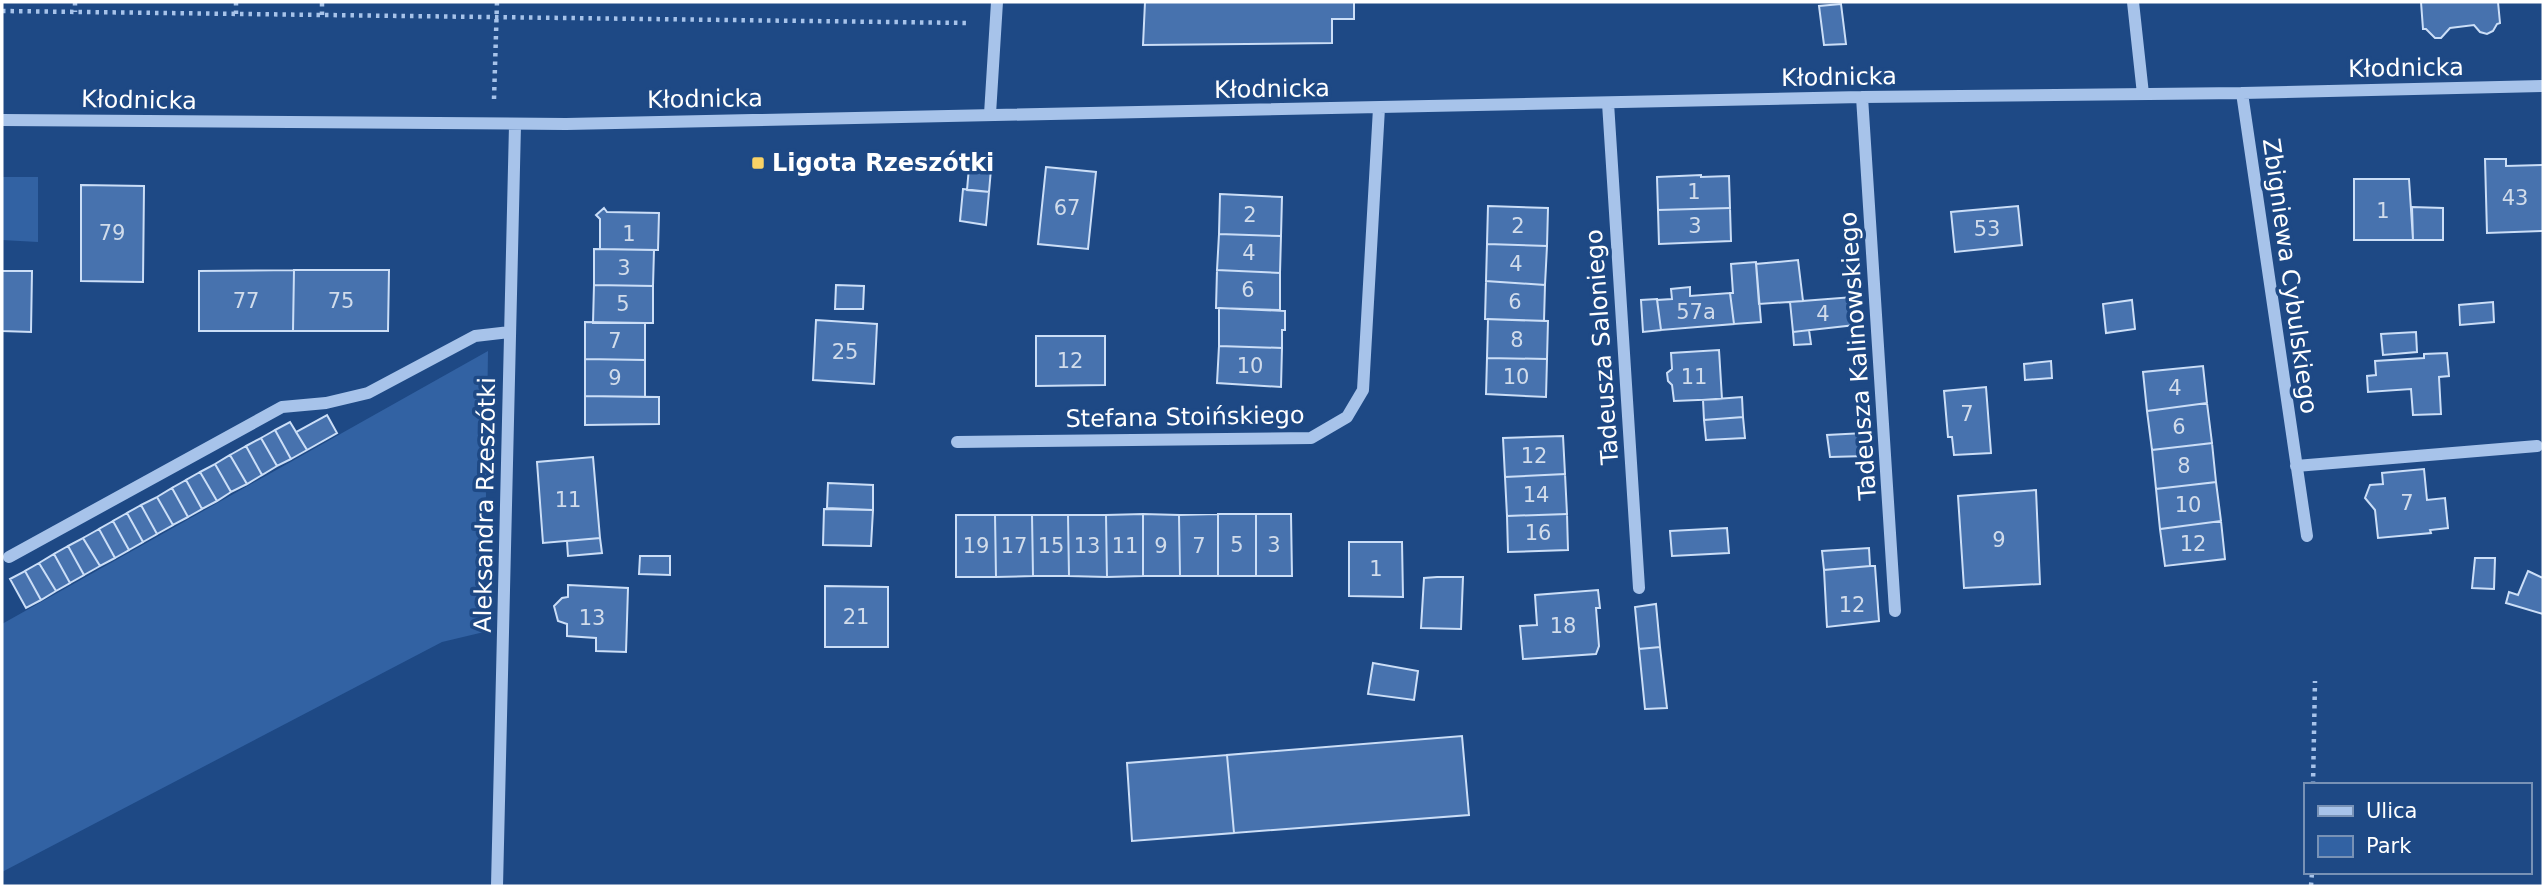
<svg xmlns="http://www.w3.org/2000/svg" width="2545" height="888" viewBox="0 0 2545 888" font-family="'DejaVu Sans',sans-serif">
  <rect width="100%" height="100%" fill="#1e4985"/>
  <!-- green -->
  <path fill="#3262a3" d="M2 177H38V242L2 240Z
    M488 351 484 632 442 642 2 872V624Z"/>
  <!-- building -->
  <path fill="#4772ae" stroke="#cbdef7" stroke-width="2" d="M1145 2H1354V19H1332V43L1143 45Z
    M2421 2H2498L2500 23 2497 24 2493 31 2487 34 2480 32 2474 25 2450 28 2441 38H2435L2426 29H2423Z
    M1841 4 1846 44 1824 45 1819 6Z
    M2485 159H2506V166L2543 165V231L2487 233Z
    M969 167 991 169 989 192 967 190Z
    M1046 167 1096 172 1088 249 1038 244Z
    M1701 175V177L1729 176 1730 208 1658 210 1657 177Z
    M2354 179H2409L2413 240H2354Z
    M81 185 144 186 143 282 81 281Z
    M963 189 989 192 986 225 960 221Z
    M1220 194 1282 197 1281 236 1219 234Z
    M1488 206 1548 208 1547 246 1487 244Z
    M2018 206 2022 245 1955 252 1951 212Z
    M2412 207 2443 208V240H2413Z
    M604 208 607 212 659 213 658 250 600 249V219L596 215Z
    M1730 208 1731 241 1659 244 1658 210Z
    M1219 234 1281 236 1280 273 1217 270Z
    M1487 244 1547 246 1545 285 1486 281Z
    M594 249 654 250 653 286 594 285Z
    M1798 260 1803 301 1759 304 1756 264Z
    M1756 262 1761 322 1734 324 1730 293H1733L1731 264Z
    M294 270H389L388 331H293Z
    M294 270 293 331H199V271Z
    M1217 270 1280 273V310L1216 308Z
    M2 271H32L31 332 2 331Z
    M1486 281 1545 285 1544 321 1485 319Z
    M594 285 653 286V323H593Z
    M836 285 864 286 863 309H835Z
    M1690 287V296L1730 293 1734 324 1661 330 1657 300 1672 299 1671 289Z
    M1853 297 1855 325 1793 332 1790 302Z
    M1657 299 1661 330 1643 332 1641 300Z
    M2132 300 2135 329 2106 333 2103 304Z
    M2493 302 2494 322 2460 325 2459 305Z
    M1219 308 1285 311V330H1282V348L1219 346Z
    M1488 319 1548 321 1547 359 1487 358Z
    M816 320 877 324 874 384 813 380Z
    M585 322 645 323V360L585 359Z
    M1809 330 1811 344 1794 345 1793 332Z
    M2416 332 2417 352 2383 355 2381 334Z
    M1036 336H1105V385L1036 386Z
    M1219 346 1282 348 1281 387 1217 383Z
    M1719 350 1722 399 1674 401 1672 385 1668 381 1667 373 1672 369 1671 353Z
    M2447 353 2449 376 2439 377 2441 414 2413 415 2411 389 2368 392 2367 376 2376 375 2375 361 2424 358V354Z
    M1487 358 1547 359 1546 397 1486 394Z
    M585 359 645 360V397L585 396Z
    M2051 361 2052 378 2025 380 2024 364Z
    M2203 366 2207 403 2147 411 2143 372Z
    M1986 387 1991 453 1954 455 1952 437H1948L1944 391Z
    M585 396 659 397V424L585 425Z
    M1742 397 1743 417 1704 420 1703 400Z
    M2207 403 2212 443 2152 450 2147 411Z
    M327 415 337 433 307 450 296 432Z
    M1743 417 1745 438 1706 440 1704 420Z
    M290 422 307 450 291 459 275 430Z
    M275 430 291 459 277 466 261 438Z
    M1864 433 1866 456 1830 457 1827 435Z
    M1563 436 1565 474 1505 477 1503 438Z
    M261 438 277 466 262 475 246 446Z
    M2212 443 2216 482 2156 489 2152 450Z
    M246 446 262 475 247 484 230 455Z
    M230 455 247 484 231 492 215 464Z
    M593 457 600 538 543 543 537 462Z
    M215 464 231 492 217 501 200 472Z
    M2424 469 2427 500 2445 498 2448 528 2430 530 2431 533 2378 538 2375 510 2365 498 2370 485 2383 484 2382 473Z
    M200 472 217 501 202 509 186 480Z
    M1565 474 1567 514 1507 516 1505 477Z
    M186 480 202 509 188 517 172 488Z
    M2216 482 2221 521 2160 529 2156 489Z
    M828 483 873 485V510L827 508Z
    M172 488 188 517 173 525 157 497Z
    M2036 490 2040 584 1964 588 1958 496Z
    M157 497 173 525 157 534 141 505Z
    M141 505 157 534 143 542 127 513Z
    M824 509 873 510 871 546 823 545Z
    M127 513 143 542 129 550 113 521Z
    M1143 514V576L1107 577 1106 515Z
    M1143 514 1179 515 1180 576H1143Z
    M1218 514H1256V576H1218Z
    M1218 514V576H1180L1179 515Z
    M1256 514H1291L1292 576H1256Z
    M1567 514 1568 550 1508 552 1507 516Z
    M956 515H995L996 577H956Z
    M995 515H1032L1033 576 996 577Z
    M1032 515H1068L1069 576H1033Z
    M1068 515H1106L1107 577 1069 576Z
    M113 521 129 550 115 558 99 529Z
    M2221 521 2225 559 2165 566 2160 529Z
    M1727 528 1729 553 1672 556 1670 531Z
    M99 529 115 558 100 566 83 538Z
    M83 538 100 566 84 575 68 546Z
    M600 538 602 553 568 556 567 541Z
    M1349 542H1402L1403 597 1349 596Z
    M68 546 84 575 70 583 54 554Z
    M1869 548 1870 566 1824 570 1822 551Z
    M54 554 70 583 56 591 39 563Z
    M640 556H670V575L639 574Z
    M2475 558H2495L2494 589 2472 588Z
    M39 563 56 591 41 600 25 571Z
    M1870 566H1875L1879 621 1827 627 1824 570Z
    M25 571 41 600 26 608 10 579Z
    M2528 571 2543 578V614L2506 603 2509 592 2518 595Z
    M1437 577H1463L1461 629 1421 628 1424 578Z
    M568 585 628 588 626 652 596 651V638L567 636V624L558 621 554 606 562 598 568 597Z
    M825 586 888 587V647H825Z
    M1598 590 1600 608H1596L1599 646 1596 654 1523 659 1520 626 1537 625 1535 595Z
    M1656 604 1660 647 1639 649 1635 607Z
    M1660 647 1667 708 1645 709 1639 649Z
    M1373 663 1418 671 1414 700 1368 694Z
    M1462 736 1469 815 1234 833 1227 755Z
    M1227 755 1234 833 1132 841 1127 763Z"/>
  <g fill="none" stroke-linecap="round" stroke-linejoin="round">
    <!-- path -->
    <path stroke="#a7c3ea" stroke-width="4.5" stroke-dasharray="3.5 5" stroke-linecap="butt" d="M75 2V12
      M2 11 970 23
      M236 14V2
      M322 15V2
      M494 99 497 2
      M2313 785 2315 681
      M2311 886 2312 872"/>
    <!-- minor -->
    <path stroke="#a7c3ea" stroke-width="12" d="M2133 2 2143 94
      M2242 93 2307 536
      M1862 97 1895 611
      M1608 103 1639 588
      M990 114 997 2
      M2 120 566 124 1862 97 2242 93 2543 86
      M957 442 1311 438 1347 417 1363 390 1379 108
      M2296 466 2537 446
      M9 557 282 407 326 403 368 393 475 336 510 332
      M497 886 515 125"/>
  </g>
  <!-- markers -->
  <rect fill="#f9d266" stroke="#1e4985" stroke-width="2.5" x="751" y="156" width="14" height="14" rx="3.5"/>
  <g text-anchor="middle" stroke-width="7" stroke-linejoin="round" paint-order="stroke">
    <!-- number labels -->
    <g font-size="21" fill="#d1dceb">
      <text x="1694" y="199">1</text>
      <text x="2515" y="205">43</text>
      <text x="1067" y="215">67</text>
      <text x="2383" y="218">1</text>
      <text x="1250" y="222">2</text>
      <text x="1518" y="233">2</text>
      <text x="1695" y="233">3</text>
      <text x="1987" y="236">53</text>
      <text x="112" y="240">79</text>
      <text x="629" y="241">1</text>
      <text x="1249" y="260">4</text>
      <text x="1516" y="271">4</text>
      <text x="624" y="275">3</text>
      <text x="1248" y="297">6</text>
      <text x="246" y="308">77</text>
      <text x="341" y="308">75</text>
      <text x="1515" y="309">6</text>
      <text x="623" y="311">5</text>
      <text x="1696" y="319">57a</text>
      <text x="1823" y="321">4</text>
      <text x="1517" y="347">8</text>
      <text x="615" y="348">7</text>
      <text x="845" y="359">25</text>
      <text x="1070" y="368">12</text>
      <text x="1250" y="373">10</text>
      <text x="1516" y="384">10</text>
      <text x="1694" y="384">11</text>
      <text x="615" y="385">9</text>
      <text x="2175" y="395">4</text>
      <text x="1967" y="421">7</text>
      <text x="2179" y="434">6</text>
      <text x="1534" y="463">12</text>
      <text x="2184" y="473">8</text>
      <text x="1536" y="502">14</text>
      <text x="568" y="507">11</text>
      <text x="2407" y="510">7</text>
      <text x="2188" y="512">10</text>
      <text x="1538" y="540">16</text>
      <text x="1999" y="547">9</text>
      <text x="2193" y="551">12</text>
      <text x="1237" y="552">5</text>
      <text x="1274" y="552">3</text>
      <text x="976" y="553">19</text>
      <text x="1014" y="553">17</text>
      <text x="1051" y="553">15</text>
      <text x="1087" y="553">13</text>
      <text x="1125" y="553">11</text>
      <text x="1161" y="553">9</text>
      <text x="1199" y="553">7</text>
      <text x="1376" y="576">1</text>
      <text x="1852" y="612">12</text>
      <text x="856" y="624">21</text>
      <text x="592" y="625">13</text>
      <text x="1563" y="633">18</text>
    </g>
    <!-- street labels -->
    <g font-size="24" fill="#fff" stroke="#1e4985">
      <text transform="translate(2406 68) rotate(-1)" y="8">Kłodnicka</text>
      <text transform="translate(1839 77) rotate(-1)" y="8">Kłodnicka</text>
      <text transform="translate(1272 89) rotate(-1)" y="8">Kłodnicka</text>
      <text transform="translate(705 99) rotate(-1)" y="8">Kłodnicka</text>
      <text transform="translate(139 100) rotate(1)" y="8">Kłodnicka</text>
      <text transform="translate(2290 276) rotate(82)" y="8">Zbigniewa Cybulskiego</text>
      <text transform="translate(1602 347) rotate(-94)" y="8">Tadeusza Saloniego</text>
      <text transform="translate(1858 356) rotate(-94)" y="8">Tadeusza Kalinowskiego</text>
      <text transform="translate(1185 417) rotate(-1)" y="8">Stefana Stoińskiego</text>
      <text transform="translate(485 505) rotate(-89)" y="8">Aleksandra Rzeszótki</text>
    </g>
    <!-- poi labels -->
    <g font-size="24" font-weight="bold" fill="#fff" stroke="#1e4985" text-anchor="start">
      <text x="772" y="171">Ligota Rzeszótki</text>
    </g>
  </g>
  <!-- border -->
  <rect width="2545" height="888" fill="none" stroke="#ffffff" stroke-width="7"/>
  <!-- legend -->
  <rect x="2304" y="783" width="228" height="91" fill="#1e4985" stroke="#7892b6" stroke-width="2"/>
  <rect x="2318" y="806" width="35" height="10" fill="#a7c3ea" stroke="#7892b6" stroke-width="2"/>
  <text x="2366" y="818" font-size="21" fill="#ffffff">Ulica</text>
  <rect x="2318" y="836" width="35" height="21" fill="#3262a3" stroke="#7892b6" stroke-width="2"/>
  <text x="2366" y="853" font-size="21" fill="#ffffff">Park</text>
</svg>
